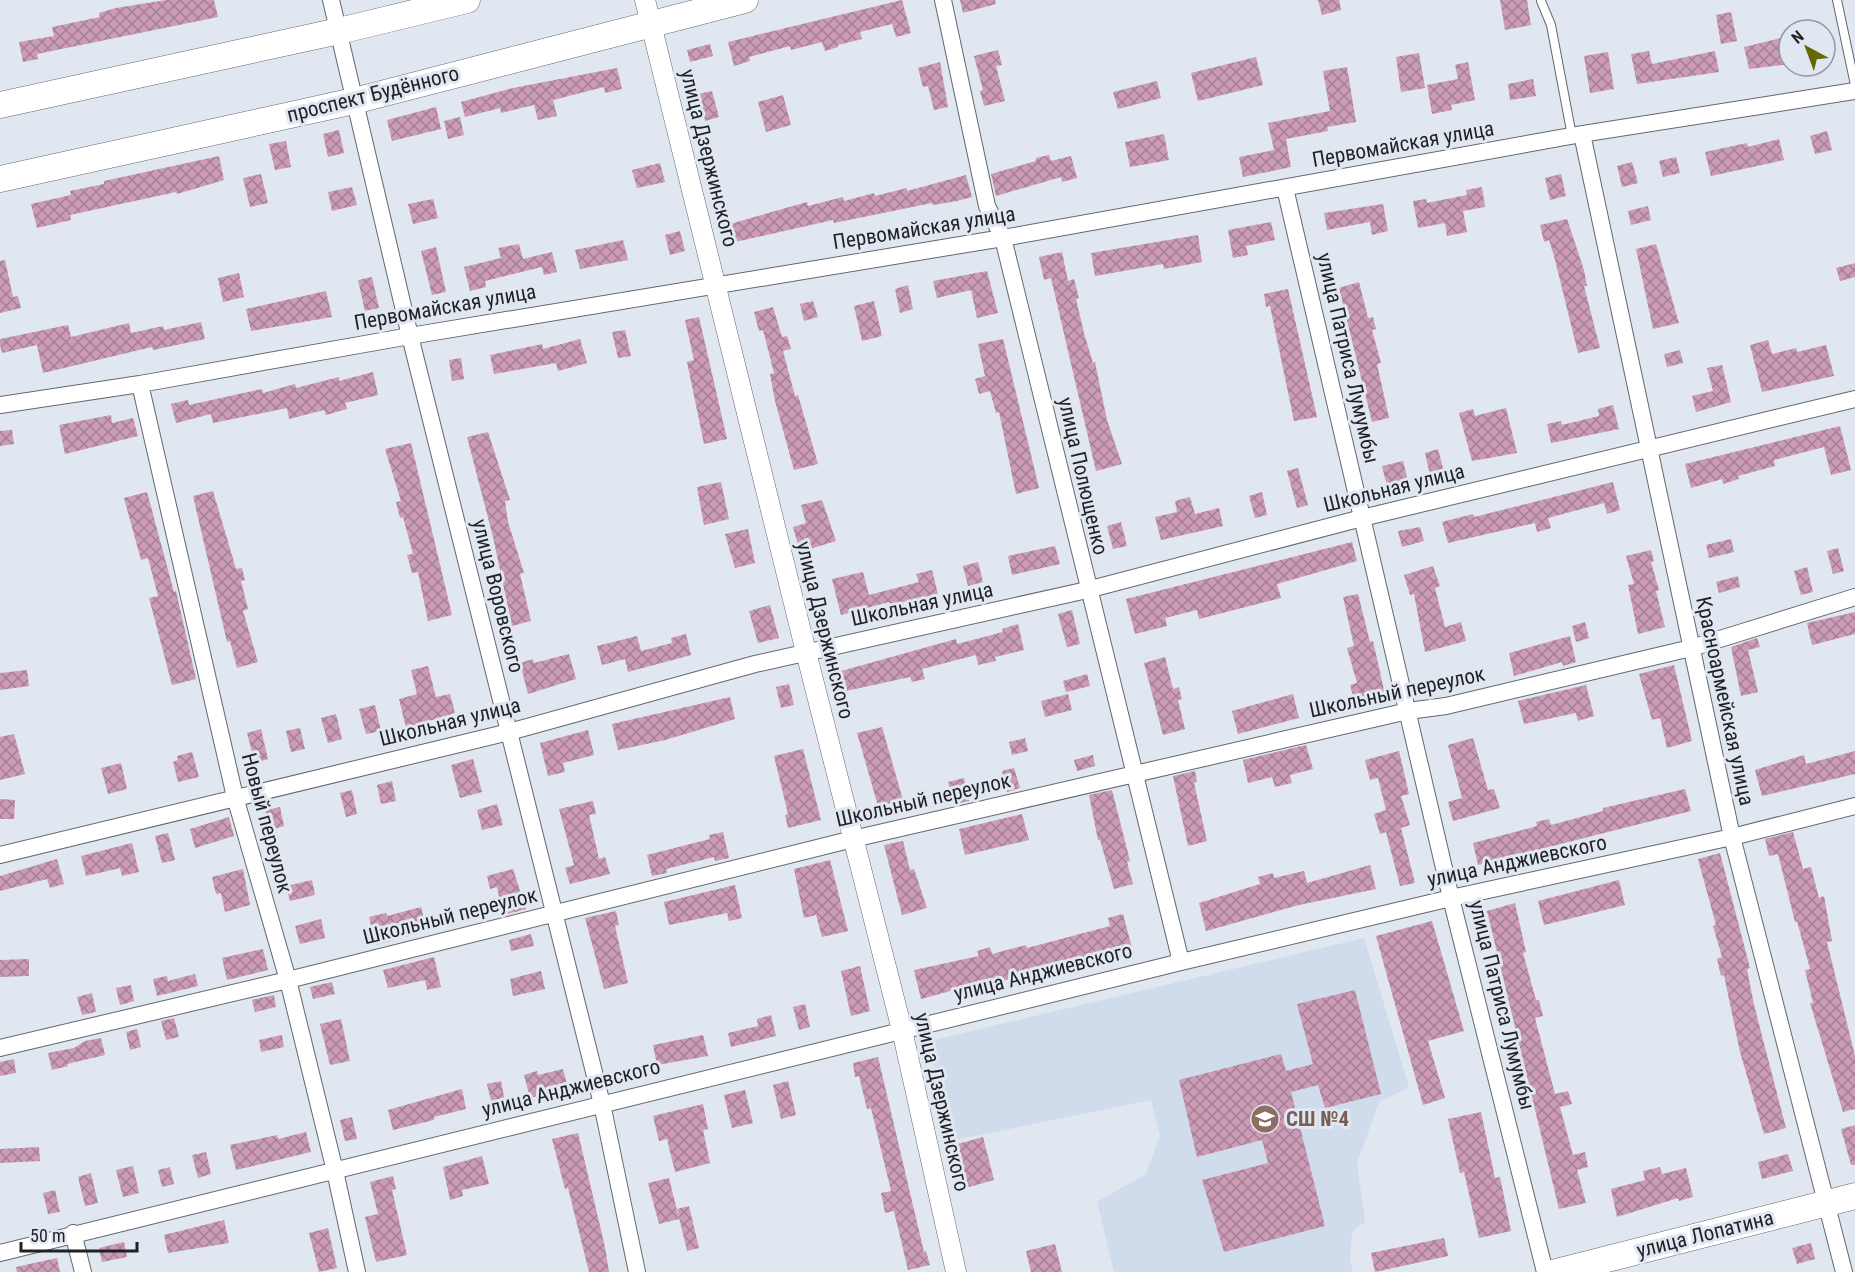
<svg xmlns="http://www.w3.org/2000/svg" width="1855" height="1272" viewBox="0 0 1855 1272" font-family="'Roboto Condensed',sans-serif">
  <defs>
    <pattern id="building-cross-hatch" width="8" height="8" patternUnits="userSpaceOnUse" patternTransform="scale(1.5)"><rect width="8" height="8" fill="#cc9cb6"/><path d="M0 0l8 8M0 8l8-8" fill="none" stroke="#a57f94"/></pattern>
  </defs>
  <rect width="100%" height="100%" fill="#e0e7f0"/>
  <!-- built -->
  <path fill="#d0dceb" d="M1364 938 1409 1087 1379 1102 1357 1163 1365 1222 1352 1232 1350 1261 1353 1272H1114L1097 1202 1146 1174 1160 1136 1151 1100 950 1141 929 1041Z"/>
  <!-- building -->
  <path fill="url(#building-cross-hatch)" d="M166 0H214L218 17 37 54 38 59 23 62 19 42 54 36 52 27 100 17 99 13 116 8Z
    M902 0 911 33 896 37 892 24 860 32 862 39 838 45V47L825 51 822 42 791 50 790 46 749 57 750 61 734 66 728 42Z
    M960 0H995L996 4 963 13Z
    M1318 0H1339L1341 10 1322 15Z
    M1500 0H1527L1531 25 1505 30Z
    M1731 12 1737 41 1721 44 1716 15Z
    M1789 36V64L1749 69 1744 47Z
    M710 44 713 56 690 62 687 50Z
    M998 50 1002 65 996 66 1005 101 984 106 980 91 983 90 974 56Z
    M1649 51 1652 64 1715 51 1719 72 1637 84 1631 54Z
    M1608 52 1614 89 1590 93 1584 56Z
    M1419 53 1425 88 1401 92 1396 57Z
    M1256 57 1263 85 1198 101 1191 73Z
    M940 62 948 107 934 110 928 86 923 87 918 68Z
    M1468 62 1475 100 1451 105 1452 110 1432 114 1427 85 1458 79 1455 65Z
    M1347 67 1356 122 1327 127 1328 131 1286 139 1291 167 1243 177 1239 157 1274 150 1268 123 1330 111 1323 71Z
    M617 68 622 89 605 93 604 87 553 100 557 116 538 120 534 105 501 113 500 108 465 117 461 102 513 88Z
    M1533 79 1536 96 1510 100 1508 84Z
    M1157 81 1161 98 1118 109 1113 92Z
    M712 91 719 117 705 121 698 94Z
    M783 95 791 125 766 132 758 102Z
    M436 107 441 129 392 141 387 120Z
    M460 117 464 135 448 139 444 121Z
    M339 130 344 153 328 157 323 134Z
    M1827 131 1832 150 1815 154 1810 136Z
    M1164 134 1169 160 1130 167 1125 142Z
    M1779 139 1784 160 1711 176 1705 152 1747 143 1748 147Z
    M286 141 291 167 275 170 269 144Z
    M1049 155 1051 161 1071 156 1077 178 1062 182 1061 177 996 196 991 174 1036 161V158Z
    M219 156 224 180 177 194 176 192 70 215 71 220 37 228 31 204 71 195 70 191 104 184V181Z
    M1676 157 1680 173 1663 177 1659 161Z
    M1632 162 1638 183 1622 187 1617 166Z
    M660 163 665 182 637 188 632 170Z
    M261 174 268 203 250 207 243 178Z
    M1561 174 1566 196 1550 200 1545 178Z
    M966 175 972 197 957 201 933 205 932 203 834 223 833 220 735 242 730 224 807 202 808 206 843 197 844 201 874 193 875 196 907 188V191Z
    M352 187 357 205 332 211 328 192Z
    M1482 187 1485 207 1463 211 1467 232 1447 236 1445 223 1418 228 1413 201 1426 199 1427 203 1467 195 1466 190Z
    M433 199 438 218 413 224 408 204Z
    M1383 204 1388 231 1372 235 1370 222 1327 230 1324 213Z
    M1648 206 1651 220 1631 225 1628 211Z
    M1567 219 1584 270 1587 286H1584L1600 348 1578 353 1554 256 1549 240 1544 242 1540 225Z
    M1271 222 1275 240 1246 246 1248 255 1233 258 1228 230Z
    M680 231 685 251 670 255 665 235Z
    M1198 235 1202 262 1164 269 1163 264 1095 276 1091 253Z
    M623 240 628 260 580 269 575 250Z
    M519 244 523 259 552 252 557 272 544 275 542 267 485 281 486 287 470 291 464 267 501 258 498 248Z
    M1656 244 1679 323 1653 329 1636 249Z
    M436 247 446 292 432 295 421 251Z
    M1062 252 1068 281 1074 279 1079 298 1076 299 1084 333 1093 363 1095 362 1107 420 1122 464 1096 471 1051 278 1044 280 1039 257Z
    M5 260 13 297 18 296 21 308 0 313V261Z
    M1855 263V277L1840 281 1836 268Z
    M987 271 998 313 977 318 971 290 937 298 933 281Z
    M239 273 244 297 223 302 218 278Z
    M372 277 379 308 365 311 358 280Z
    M1359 282 1368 318 1373 317 1376 329 1372 330 1381 363 1377 364 1389 418 1372 422 1339 288Z
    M908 285 913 309 900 313 895 289Z
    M1288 289 1317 417 1294 421 1270 306 1266 307 1264 294Z
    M326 291 332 317 251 331 246 309Z
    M813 301 818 317 804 321 800 304Z
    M874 301 882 336 862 341 854 306Z
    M773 307 782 337 787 336 791 349 783 351 795 396 798 395 818 464 794 470 775 401 770 374 774 373 763 330 759 331 754 312Z
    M699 317 727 439 704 444 687 362 694 360 685 320Z
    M201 322 205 339 153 350 152 347 43 373 37 345 2 353 0 345V339L68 325 71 337 129 323 131 333 163 326 164 330Z
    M625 330 631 356 618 358 612 332Z
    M580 339 587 363 558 371 556 363 494 374 490 355 542 344 543 349Z
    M1003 339 1039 488 1016 494 999 412 996 413 990 391 979 394 975 379 985 376 978 344Z
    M1768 340 1772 354 1796 348 1797 352 1826 345 1834 376 1762 392 1750 345Z
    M1680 350 1683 363 1667 367 1664 354Z
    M461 358 464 379 452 381 449 360Z
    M1722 365 1731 402 1696 412 1692 396 1713 391 1707 368Z
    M373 372 378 395 345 403 347 409 326 415 324 410 289 419 287 408 213 423 211 414 176 423 171 404 188 400 189 405 262 389 263 393 295 384 296 388 339 377V381Z
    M1613 405 1619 429 1551 443 1547 424 1561 421 1562 425 1599 416 1598 409Z
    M1506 408 1517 453 1472 461 1459 413 1473 409 1475 416Z
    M111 415 112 423 133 418 138 436 65 454 59 425Z
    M1840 426 1851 470 1831 475 1824 447 1774 460 1775 466 1738 476 1739 479 1723 484 1722 479 1691 488 1685 464Z
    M12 430 14 444 0 446V431Z
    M488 432 510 500 505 501 508 522 524 573 520 574 531 621 512 626 493 537 467 437Z
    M411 443 452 615 428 621 418 572 412 573 407 555 413 554 403 517 400 518 396 502 401 501 385 449Z
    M1438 449 1444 472 1430 475 1425 453Z
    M1403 461 1408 481 1387 486 1382 466Z
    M1298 468 1308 505 1297 508 1287 471Z
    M721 482 729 519 704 525 697 487Z
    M1613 482 1620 510 1607 514 1604 503 1548 518 1551 528 1537 532 1535 523 1448 543 1442 522 1473 514 1474 517Z
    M213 491 236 569 242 568 245 580 241 581 248 609 243 611 258 662 237 668 230 641 227 642 224 629 193 496Z
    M147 492 174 592 176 591 196 679 172 685 149 598 158 596 148 558 141 560 124 498Z
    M1262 492 1267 515 1255 518 1249 496Z
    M1190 497 1195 514 1219 508 1223 526 1161 540 1155 517 1177 512 1175 501Z
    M822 500 836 541 800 552 793 527 806 523 801 505Z
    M1121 522 1127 546 1113 549 1107 526Z
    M1420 527 1424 541 1402 547 1398 531Z
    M748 529 755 563 735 568 725 534Z
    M1731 539 1734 552 1709 558 1706 545Z
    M1352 542 1357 561 1277 584 1281 598 1199 619 1197 610 1165 618 1167 626 1135 634 1126 599Z
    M1055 546 1060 564 1012 575 1008 556Z
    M1838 548 1844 571 1833 574 1827 551Z
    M1651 550 1654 561 1651 562 1659 590 1656 591 1665 627 1638 634 1628 585 1634 584 1626 556Z
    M978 562 983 582 968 586 963 566Z
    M1433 566 1440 586 1435 588 1445 627 1461 622 1466 641 1425 652 1414 594 1410 595 1404 575Z
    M1807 567 1813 592 1801 595 1794 571Z
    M932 570 938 594 903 602 904 605 891 609 889 602 841 615 832 579 863 572 869 595 919 582 916 574Z
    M1738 576 1740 587 1719 593 1716 582Z
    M1358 594 1370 642 1373 641 1386 699 1356 706 1350 685 1357 683 1347 648 1354 646 1343 597Z
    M770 605 779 638 758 643 749 611Z
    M1072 610 1080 644 1067 647 1058 614Z
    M1855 612V634L1812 645 1807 623Z
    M1585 622 1589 638 1576 642 1572 626Z
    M1018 624 1024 650 995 657 996 661 978 665 976 655 922 669 925 679 912 682 910 677 846 691 841 671 956 639 957 644 1003 632 1002 629Z
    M686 634 691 655 628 672 625 659 602 665 597 646 637 636 641 651 672 643 671 638Z
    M1570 636 1576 662 1563 666 1562 662 1514 676 1509 653Z
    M1757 638 1760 647 1748 650 1758 692 1741 696 1731 647Z
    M569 654 576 679 528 694 520 663 533 659 534 663Z
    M1165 657 1173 689 1179 687 1182 699 1178 700 1185 729 1163 735 1144 663Z
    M1674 665 1692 741 1667 748 1660 718 1652 720 1639 674Z
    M428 666 436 697 450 694 455 713 406 728 399 699 417 694 411 670Z
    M27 670 29 686 0 690V673Z
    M1087 674 1090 686 1066 692 1063 681Z
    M789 684 794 705 781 708 776 687Z
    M1586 685 1594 716 1578 721 1576 713 1524 724 1518 701Z
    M1068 694 1072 710 1045 717 1041 701Z
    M1293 694 1299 718 1238 734 1232 711Z
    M730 697 735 719 665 740 618 750 612 724Z
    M375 705 381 731 366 734 359 709Z
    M336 714 342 739 328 743 321 718Z
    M882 727 903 800 878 806 857 733Z
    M300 728 305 749 291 752 286 731Z
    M261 729 268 759 255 763 247 733Z
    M588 730 594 755 563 763 565 772 548 776 540 743Z
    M14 734 25 774 0 780V737Z
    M1025 738 1028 751 1012 755 1009 742Z
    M1473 738 1488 790 1494 789 1500 808 1453 821 1448 802 1462 798 1448 745Z
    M1306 745 1313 769 1290 775 1292 783 1275 787 1272 777 1248 783 1243 760Z
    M803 749 821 820 788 828 785 815 788 814 774 756Z
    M1399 751 1409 794 1401 796 1410 825 1401 828 1415 883 1400 886 1386 832 1380 834 1374 814 1386 810 1378 778 1370 780 1365 760Z
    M1855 751V774L1762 796 1755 770 1804 755 1806 764Z
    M192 752 199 777 178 782 173 762 178 760 177 756Z
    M1093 755 1095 766 1077 771 1074 760Z
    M473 759 482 792 460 798 451 765Z
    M121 763 127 789 108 794 101 768Z
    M1014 768 1020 788 1007 792 1002 771Z
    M1195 771 1197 782 1194 783 1207 841 1188 846 1173 776Z
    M964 778 969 801 954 804 948 782Z
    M392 781 396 801 381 804 377 785Z
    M1685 789 1691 811 1478 865 1473 843 1537 826 1536 822 1549 819 1551 825 1603 811V808Z
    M352 790 357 814 346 817 340 793Z
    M1112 790 1130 861 1127 862 1133 884 1114 889 1100 840H1098L1089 795Z
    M0 799 15 800 14 819H0Z
    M593 801 596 814 589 815 599 859 605 857 610 874 570 884 565 868 574 865 559 809Z
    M497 804 503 825 482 830 477 810Z
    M280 807 284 826 270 830 265 810Z
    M1022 814 1029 840 965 855 959 829Z
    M229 817 234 836 195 848 190 829Z
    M723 832 729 858 715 861 714 857 666 869 667 873 652 876 647 855 710 839 709 835Z
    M1793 832 1803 869 1811 867 1819 898 1824 896 1832 941 1827 942 1855 1056V1109L1843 1112 1810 1003H1813L1805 970 1810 969 1797 921 1795 922 1778 854 1769 856 1765 839Z
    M168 833 175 860 162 863 155 836Z
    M903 841 910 870 914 869 927 908 902 915 884 845Z
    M132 843 139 872 122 876 120 868 86 876 81 856Z
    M1720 853 1750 968 1747 969 1754 1005 1786 1128 1764 1134 1740 1052 1724 975 1721 976 1717 959 1722 957 1713 926 1716 925 1698 859Z
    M57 859 64 884 50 888 47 879 0 891V876Z
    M830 860 848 931 822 937 816 915 804 918 794 869Z
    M1370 865 1376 889 1299 905 1206 931 1199 903 1260 884 1258 877 1273 873 1274 878 1304 871 1307 883Z
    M243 869 250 905 225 912 221 893 216 894 212 877Z
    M513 869 526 909 503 915 497 887 490 889 487 876Z
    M312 880 315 895 290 901 286 886Z
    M1619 880 1625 905 1544 925 1538 901Z
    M735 885 742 918 729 921 727 913 669 925 664 902Z
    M1515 903 1526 952 1523 953 1536 1000H1539L1543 1016 1535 1018 1555 1094 1568 1091 1572 1104 1560 1107 1573 1155 1585 1152 1588 1167 1577 1170 1586 1203 1559 1209 1487 911Z
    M421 907 427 931 376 945 369 917 386 913 387 916Z
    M616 911 619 925 615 926 628 983 604 989 585 918Z
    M1123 914 1132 948 955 993 954 990 921 999 914 970 979 956 977 951 990 947 992 954 1026 945 1027 948 1110 926 1108 918Z
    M321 919 325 938 300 944 295 926Z
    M1432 921 1464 1031 1428 1041 1445 1098 1423 1105 1376 936Z
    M531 934 534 946 511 951 509 940Z
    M263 949 268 970 227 980 222 958Z
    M434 957 441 987 427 990 425 980 388 988 383 970Z
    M29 959V976L0 977V960Z
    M860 966 870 1011 851 1016 841 971Z
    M541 971 545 989 513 996 510 979Z
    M195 974 198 986 157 996 153 979 167 976 168 981Z
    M332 982 335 994 313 999 310 987Z
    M131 985 134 1001 120 1005 116 988Z
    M1355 990 1381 1094 1325 1108 1318 1085 1291 1092 1325 1226 1224 1252 1202 1180 1268 1163 1262 1140 1197 1157 1179 1080 1281 1054 1286 1071 1313 1064 1297 1004Z
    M92 993 96 1012 82 1015 77 997Z
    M274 995 276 1007 255 1012 252 1000Z
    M805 1004 810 1027 799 1030 793 1007Z
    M771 1015 776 1036 731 1047 728 1033 758 1026 757 1019Z
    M174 1018 179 1037 166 1040 161 1021Z
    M341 1019 350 1061 330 1065 320 1024Z
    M137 1029 141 1047 130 1050 126 1032Z
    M282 1035 284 1047 261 1052 259 1040Z
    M703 1035 708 1056 657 1065 653 1045Z
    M101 1038 105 1055 67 1064 68 1066 52 1070 48 1053 74 1048 85 1041Z
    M878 1057 924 1252 926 1251 930 1265 908 1270 894 1211 885 1213 881 1193 891 1191 871 1108 867 1109 859 1076 855 1077 853 1063Z
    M14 1059 16 1073 0 1076V1062Z
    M563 1069 568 1088 530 1098 524 1075 537 1071 538 1075Z
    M501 1081 505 1102 492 1105 487 1084Z
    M788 1081 796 1115 781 1119 773 1085Z
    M462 1089 466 1109 434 1117V1120L393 1130 388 1110Z
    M745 1090 753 1123 732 1128 724 1095Z
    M703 1104 708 1129 703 1130 710 1163 675 1172 667 1139 659 1141 653 1116Z
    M1481 1112 1495 1178 1500 1177 1511 1231 1479 1238 1464 1172 1460 1173 1448 1119Z
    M352 1117 357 1139 345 1141 340 1120Z
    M1855 1125V1165H1851L1841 1129Z
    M306 1132 311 1152 236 1170 230 1145 277 1135 278 1139Z
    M578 1133 605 1247 609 1272H589L568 1188 565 1189 552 1139Z
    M983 1137 994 1180 962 1189 950 1146Z
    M39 1147 40 1161 0 1163V1149Z
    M206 1152 211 1174 198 1178 192 1155Z
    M1788 1154 1793 1171 1762 1179 1758 1162Z
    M482 1156 489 1184 462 1190 463 1196 450 1200 443 1167Z
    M133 1166 139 1193 123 1197 116 1170Z
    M170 1167 174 1184 162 1187 158 1170Z
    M1660 1167 1662 1174 1686 1168 1693 1197 1679 1201 1678 1198 1617 1217 1611 1189 1645 1180 1643 1171Z
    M91 1173 98 1203 85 1206 78 1177Z
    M393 1176 396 1189 392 1190 407 1255 376 1262 365 1217 378 1214 370 1182Z
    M669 1178 679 1219 659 1224 648 1183Z
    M55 1190 60 1212 48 1214 43 1193Z
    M689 1206 699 1248 687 1251 677 1209Z
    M224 1220 229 1243 168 1253 164 1235Z
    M328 1228 337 1268 319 1272 309 1233Z
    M1444 1238 1448 1256 1375 1272 1371 1253Z
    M124 1242 127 1257 102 1262 99 1248Z
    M1811 1243 1815 1259 1797 1264 1792 1248Z
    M1055 1244 1062 1272H1031L1026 1251Z
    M57 1258 60 1272H17L16 1267Z"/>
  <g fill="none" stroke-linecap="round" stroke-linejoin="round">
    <!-- service casing -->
    <g stroke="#62686f" stroke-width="10">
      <path id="service" d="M1837 0 1855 85
        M1541 1 1551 25 1572 136"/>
    </g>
    <!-- minor casing -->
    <g stroke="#62686f" stroke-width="18">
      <path id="minor" d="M331 0 410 336 602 1104 637 1272
        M943 0 987 206 1003 238 1181 962
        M1582 134 1732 837 1844 1272
        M1285 188 1451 898 1545 1272
        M140 384 235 797 288 980 335 1171 357 1272
        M0 405 140 384 410 336 1003 238 1582 134 1855 91
        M0 855 509 732 755 664 1087 590 1362 518 1855 399
        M0 1048 288 980 853 839 1408 711 1446 706 1691 648 1855 597
        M73 1233 83 1272
        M0 1253 1181 962 1451 898 1732 837 1855 806"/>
    </g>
    <!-- tertiary casing -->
    <g stroke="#62686f" stroke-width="21">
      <path id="tertiary" d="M645 0 806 652 902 1030 956 1272"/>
    </g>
    <!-- primary casing -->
    <g stroke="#62686f" stroke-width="27">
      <path id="primary" d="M0 105 339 31 467 0
        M0 179 354 101 745 0
        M1556 1272 1855 1196"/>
    </g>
    <!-- service -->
    <use href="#service" stroke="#fff" stroke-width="8"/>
    <!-- minor -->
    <use href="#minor" stroke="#fff" stroke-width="16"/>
    <!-- tertiary -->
    <use href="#tertiary" stroke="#fff" stroke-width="20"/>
    <!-- primary -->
    <use href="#primary" stroke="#fff" stroke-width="26"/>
  </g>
  <!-- icons -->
  <defs>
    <g id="school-disc" transform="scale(1.5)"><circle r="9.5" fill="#8d6e63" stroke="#e0e7f0"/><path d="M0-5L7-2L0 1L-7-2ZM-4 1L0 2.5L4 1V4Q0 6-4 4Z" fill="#fff"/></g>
  </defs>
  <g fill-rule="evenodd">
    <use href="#school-disc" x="1265" y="1119"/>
  </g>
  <g text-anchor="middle" stroke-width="6" stroke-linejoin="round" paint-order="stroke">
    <!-- street labels -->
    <g font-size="21" fill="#1f2125" stroke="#e0e7f0">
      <text transform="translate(373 94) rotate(-14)" y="7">проспект Будённого</text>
      <text transform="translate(1403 144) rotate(-10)" y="7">Первомайская улица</text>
      <text transform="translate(709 158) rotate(76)" y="7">улица Дзержинского</text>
      <text transform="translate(924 228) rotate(-9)" y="7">Первомайская улица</text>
      <text transform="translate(445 307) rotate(-10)" y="7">Первомайская улица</text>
      <text transform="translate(1348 358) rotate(77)" y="7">улица Патриса Лумумбы</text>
      <text transform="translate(1083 476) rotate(77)" y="7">улица Полющенко</text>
      <text transform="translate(1394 488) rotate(-14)" y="7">Школьная улица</text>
      <text transform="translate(498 596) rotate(76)" y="7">улица Воровского</text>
      <text transform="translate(922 604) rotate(-12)" y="7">Школьная улица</text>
      <text transform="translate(825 630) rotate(76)" y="7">улица Дзержинского</text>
      <text transform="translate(1397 692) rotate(-12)" y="7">Школьный переулок</text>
      <text transform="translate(1725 701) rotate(78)" y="7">Красноармейская улица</text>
      <text transform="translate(450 722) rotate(-14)" y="7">Школьная улица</text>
      <text transform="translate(923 800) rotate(-13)" y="7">Школьный переулок</text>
      <text transform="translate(267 823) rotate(75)" y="7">Новый переулок</text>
      <text transform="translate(1517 861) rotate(-12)" y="7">улица Анджиевского</text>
      <text transform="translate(450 916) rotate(-14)" y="7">Школьный переулок</text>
      <text transform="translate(1043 972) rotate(-14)" y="7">улица Анджиевского</text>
      <text transform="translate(1502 1005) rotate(76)" y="7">улица Патриса Лумумбы</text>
      <text transform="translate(571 1088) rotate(-14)" y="7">улица Анджиевского</text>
      <text transform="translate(942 1102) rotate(77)" y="7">улица Дзержинского</text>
      <text transform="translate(1705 1234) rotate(-14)" y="7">улица Лопатина</text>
    </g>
    <!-- education labels -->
    <g font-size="21" font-weight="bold" fill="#785e54" stroke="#e0e7f0" text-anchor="start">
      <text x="1286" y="1126">СШ №4</text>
    </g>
  </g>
  <!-- north arrow -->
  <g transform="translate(1807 48) rotate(319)"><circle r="28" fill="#e0e7f0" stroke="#93989f" stroke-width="1.5"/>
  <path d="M0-4.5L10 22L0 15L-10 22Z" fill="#656805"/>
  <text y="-9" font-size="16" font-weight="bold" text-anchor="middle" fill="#1f2125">N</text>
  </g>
  <!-- scale -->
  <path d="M21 1242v9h116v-9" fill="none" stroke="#1f2125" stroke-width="3"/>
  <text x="30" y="1242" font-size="18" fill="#1f2125" stroke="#e0e7f0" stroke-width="4.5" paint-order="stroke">50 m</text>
</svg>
